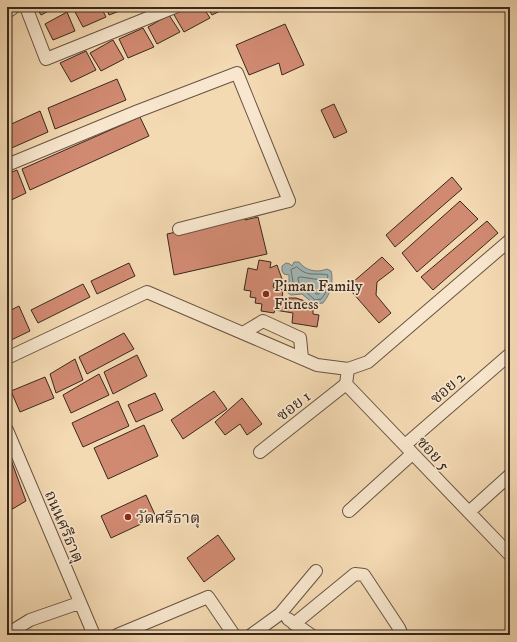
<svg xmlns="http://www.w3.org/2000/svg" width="517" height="642" viewBox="0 0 517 642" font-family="'IM FELL DW Pica','Noto Serif Thai',serif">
  <rect width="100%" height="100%" fill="#f4dab3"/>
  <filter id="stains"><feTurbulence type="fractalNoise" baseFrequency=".005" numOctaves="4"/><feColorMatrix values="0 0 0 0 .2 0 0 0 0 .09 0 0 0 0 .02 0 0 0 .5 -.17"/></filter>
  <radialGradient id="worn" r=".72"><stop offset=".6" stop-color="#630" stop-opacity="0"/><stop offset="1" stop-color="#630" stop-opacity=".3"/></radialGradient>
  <!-- water -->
  <path fill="#a1b8b8" stroke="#777e7a" d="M294 262H299C306 271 317 273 327 269L331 271C334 281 330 295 323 303L314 304 302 294 291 295 287 292 286 287 289 283V275L284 274 282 271V266L286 263 290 264 292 266Z"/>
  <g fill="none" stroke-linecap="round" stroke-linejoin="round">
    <!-- shore -->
    <path stroke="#6d706b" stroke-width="1" d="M297 267C309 278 314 272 328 275L325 294 321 299 315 300 304 290H291L293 282 291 270Z
      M301 277 321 280 319 294H316L311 288 299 284 298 278Z"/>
  </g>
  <!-- building -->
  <path fill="#d18a72" stroke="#39281e" d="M36 7H56L41 15Z
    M80 7H101L106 17 83 27 74 10Z
    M106 7H130L109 15Z
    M185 7H203L210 18 184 32 173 13Z
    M207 7H228L212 15Z
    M67 12 75 31 53 40 45 24Z
    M169 15 180 32 157 44 148 27Z
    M285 24 304 65 282 75 279 63 249 75 236 45Z
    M143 28 154 47 128 58 119 39Z
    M113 40 124 59 101 71 90 53Z
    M86 51 96 70 71 82 60 63Z
    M117 79 126 100 55 129 48 108Z
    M334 104 347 132 334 138 321 110Z
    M40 111 48 132 7 150V126Z
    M140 117 149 136 30 190 22 169Z
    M17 170 26 193 7 202V174Z
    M452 177 462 189 395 247 386 235Z
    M460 201 478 219 417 272 402 253Z
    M245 217V220L258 217 267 254 174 275 167 234Z
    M487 221 498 233 433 290 421 277Z
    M382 257 394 269 377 282 376 295 391 313 379 323 352 292 353 282Z
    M259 260 271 262 270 268 277 265 282 279 274 283 273 287 283 290 282 298H296L308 302 313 307V314L319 315 317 327 292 323 293 313 275 310 274 313 261 311 262 304 255 303 256 298 250 297 251 291 244 290 248 268 257 270Z
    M129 263 135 276 97 294 91 281Z
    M83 284 90 297 38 323 31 310Z
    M19 306 30 331 7 342V312Z
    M124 333 134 349 87 374 79 357Z
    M137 355 147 376 113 394 104 372Z
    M75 359 83 380 56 393 50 374Z
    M99 374 109 395 71 413 63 395Z
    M45 377 54 398 20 412 11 391Z
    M214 391 227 409 183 439 171 420Z
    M155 393 163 410 136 422 128 405Z
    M242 398 262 424 247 435 240 424 225 435 215 422Z
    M118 401 129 426 83 447 72 423Z
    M144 425 158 456 108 479 94 448Z
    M7 449 26 501 9 511 7 506Z
    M146 495 156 517 111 538 101 516Z
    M218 535 235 559 204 582 187 558Z"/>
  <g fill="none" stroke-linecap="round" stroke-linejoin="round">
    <!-- minor casing -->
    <g stroke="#685443" stroke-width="14">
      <path id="minor" d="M26 7 46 59 175 7
        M7 12 14 7
        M7 165 138 111 237 73 289 201 179 229
        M243 333 263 321 300 338 302 358
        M7 358 147 292 317 365 348 369 368 362 510 240
        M348 369 346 384 510 555
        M7 430 94 635
        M405 445 510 354
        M260 452 346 384
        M349 511 412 454
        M469 512 510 475
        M288 619 311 635
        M294 624 355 574 364 575 399 628 402 635
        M9 633 30 620 79 603
        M117 635 208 597 234 635
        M251 635 280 614 316 571"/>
    </g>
    <!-- minor -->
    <use href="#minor" stroke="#f8e7ce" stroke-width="12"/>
  </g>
  <!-- markers -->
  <g fill="#8f2418" stroke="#f8e7ce" stroke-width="1.5">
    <circle cx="266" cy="294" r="4"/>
    <circle cx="128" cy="517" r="4"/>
  </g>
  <g text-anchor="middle" stroke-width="3.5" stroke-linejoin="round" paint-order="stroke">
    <!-- poi labels -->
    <g font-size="16" fill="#39281e" stroke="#f8e7ce" text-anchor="start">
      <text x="274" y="291">Piman Family<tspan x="274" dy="18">Fitness</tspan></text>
      <text x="136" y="523">วัดศรีธาตุ</text>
    </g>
    <!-- street labels -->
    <g font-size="16" fill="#39281e" stroke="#f8e7ce">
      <text transform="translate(447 387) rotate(-41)" y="6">ซอย 2</text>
      <text transform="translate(293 405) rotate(-38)" y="6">ซอย 1</text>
      <text transform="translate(434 453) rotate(47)" y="6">ซอย 5</text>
      <text transform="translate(65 526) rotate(67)" y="6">ถนนศรีธาตุ</text>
    </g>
  </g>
  <!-- margin -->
  <rect width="517" height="642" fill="none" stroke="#f4dab3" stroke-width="24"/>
  <rect x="8" y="8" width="501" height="626" fill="none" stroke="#39281e" stroke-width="2"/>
  <rect x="12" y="12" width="493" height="618" fill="none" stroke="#39281e"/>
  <rect width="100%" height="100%" filter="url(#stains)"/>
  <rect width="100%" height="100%" fill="url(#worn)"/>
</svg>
